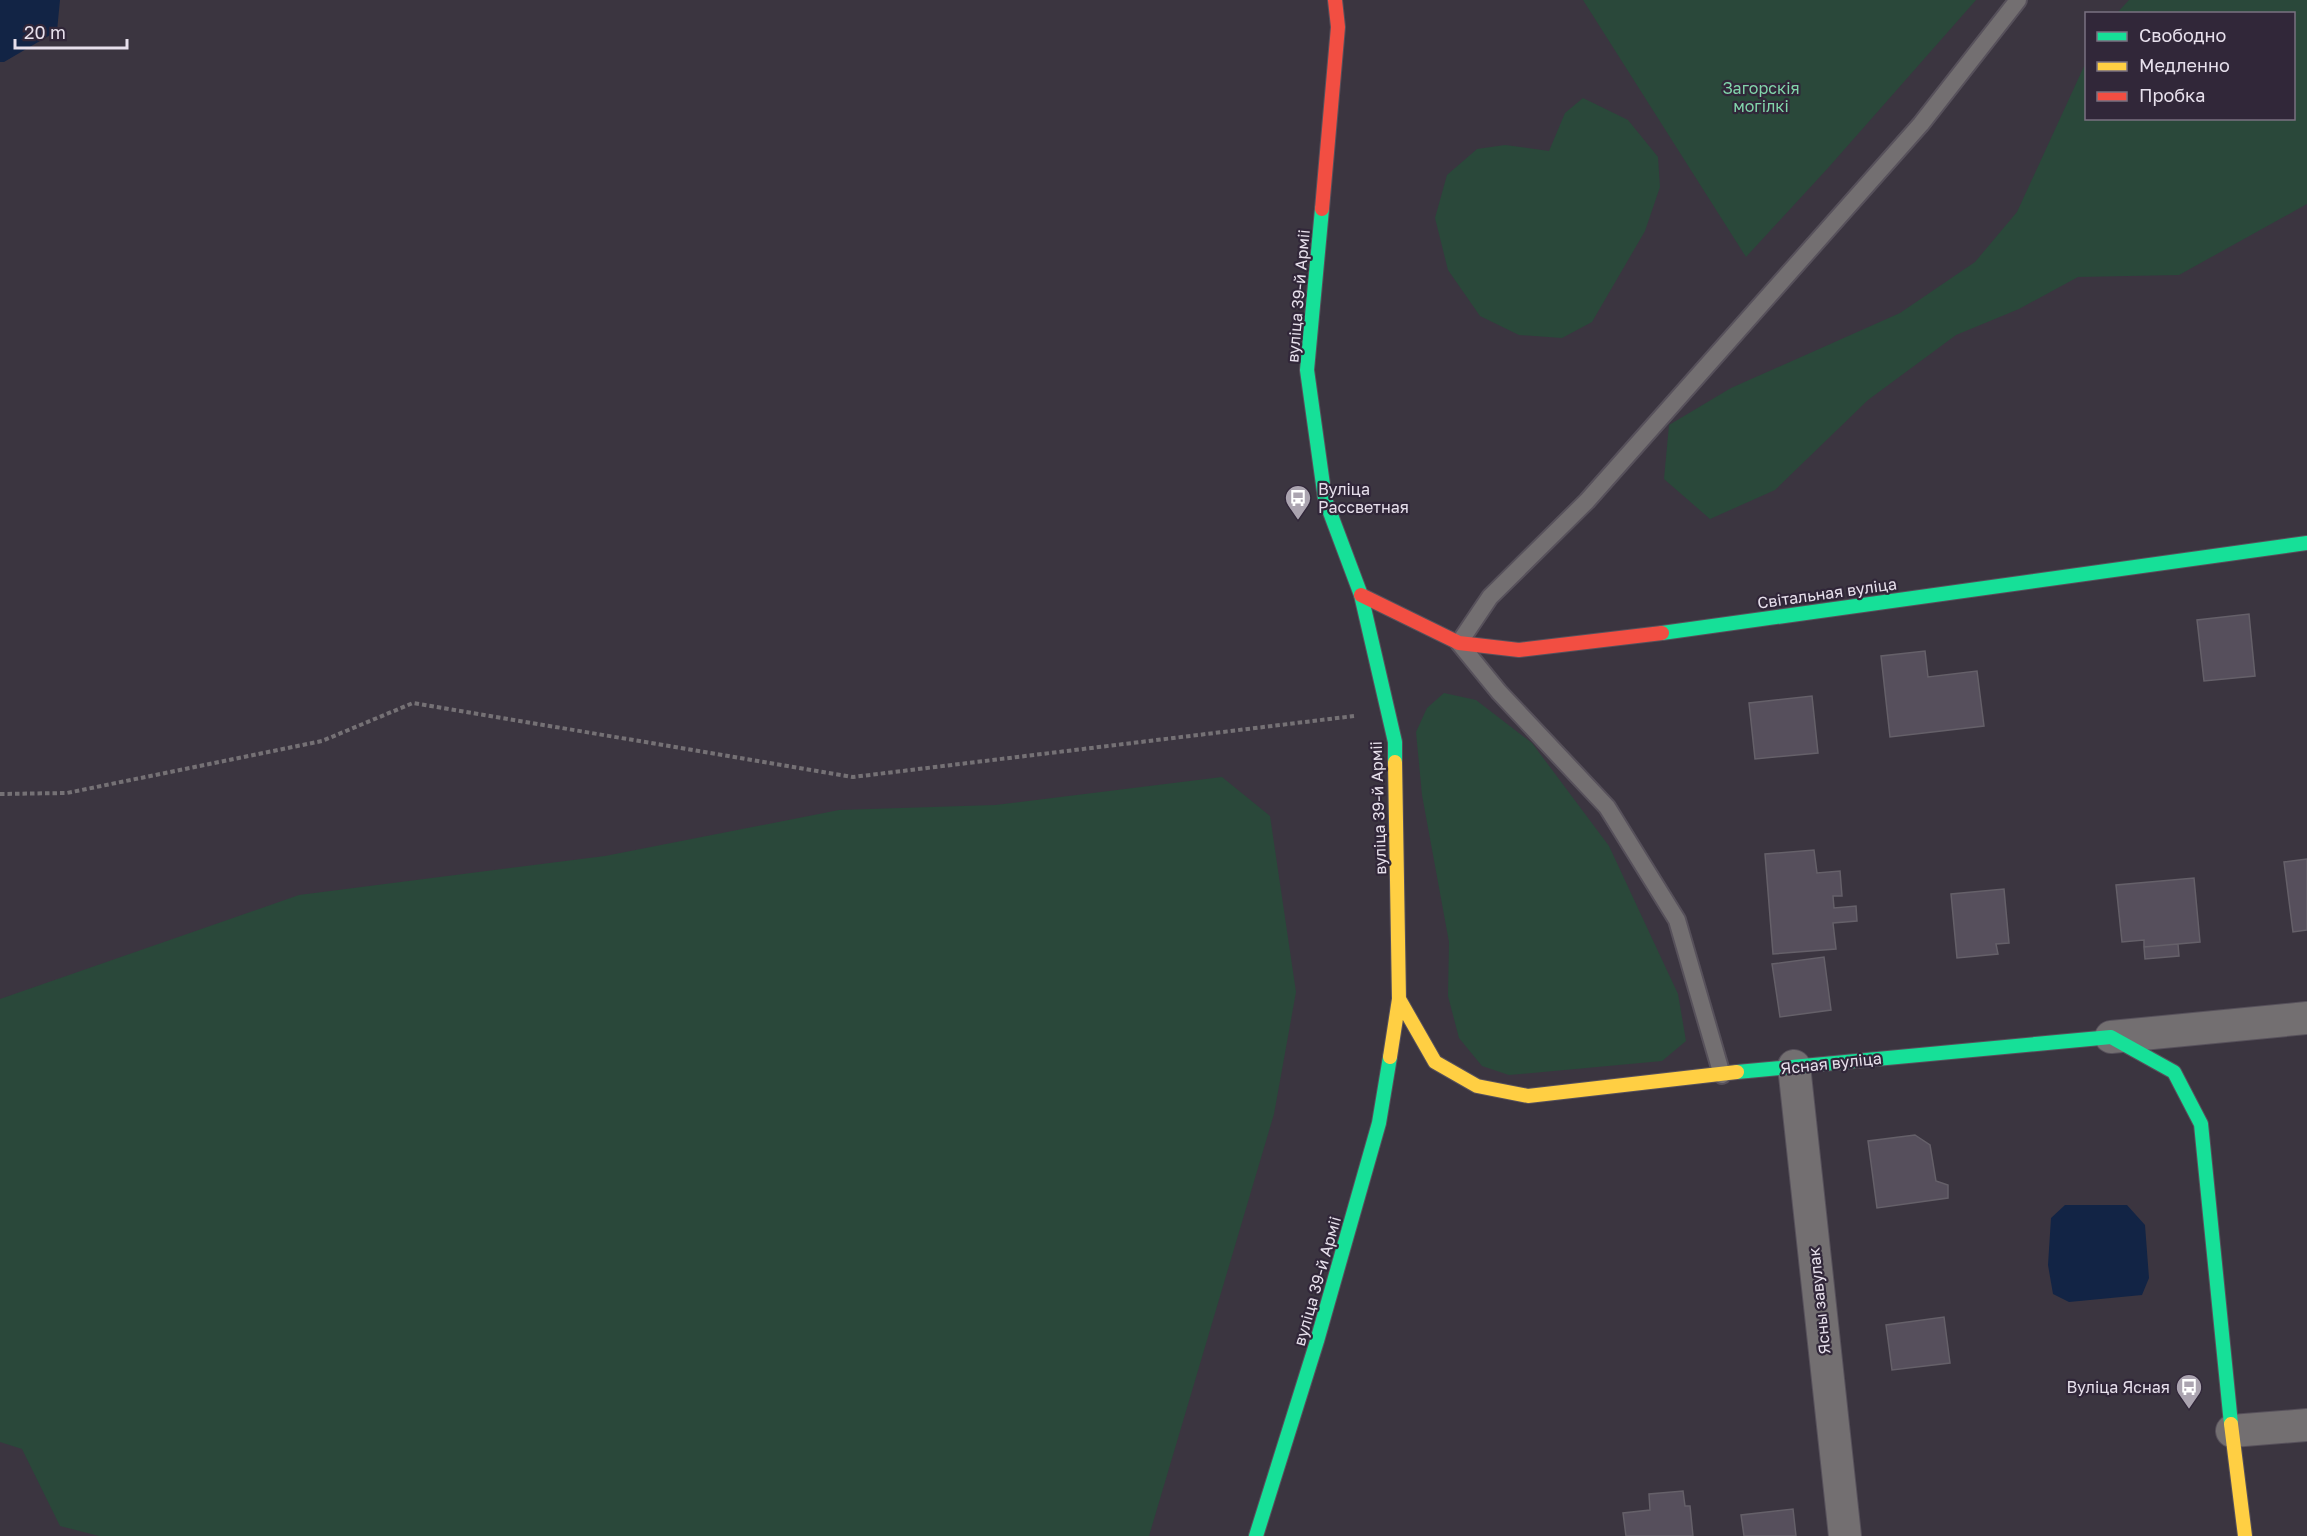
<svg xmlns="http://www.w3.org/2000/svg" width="2307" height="1536" viewBox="0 0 2307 1536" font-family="'Golos Text',sans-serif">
  <rect width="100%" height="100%" fill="#3b3540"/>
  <!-- green -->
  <path fill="#2a483a" d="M1583 0H1976L1828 168 1746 257Z
    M2129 0H2307V204L2179 275 2078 277 2019 309 1956 335 1868 400 1775 490 1710 519 1664 479 1669 425 1731 388 1900 313 1975 262 2017 212 2086 62V118H2294V14L2117 13Z
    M1583 98 1628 120 1658 157 1660 187 1645 231 1592 322 1562 338 1519 335 1480 316 1448 270 1435 218 1447 175 1477 149 1505 145 1549 151 1565 113Z
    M1444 693 1476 700 1532 743 1609 846 1678 994 1686 1041 1662 1061 1509 1075 1482 1066 1459 1038 1448 996 1449 942 1422 795 1416 732 1427 708Z
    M1222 777 1270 816 1296 992 1274 1114 1149 1536H99L60 1526 22 1449 0 1442V999L299 895 605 856 839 810 995 805Z"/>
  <!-- water -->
  <path fill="#122445" d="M0 0H60L57 31 4 62H0Z
    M2065 1205H2127L2145 1225 2149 1278 2142 1295 2069 1302 2053 1294 2048 1265 2051 1218Z"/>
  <!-- building -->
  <path fill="#564f5c" stroke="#656069" stroke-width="1.5" d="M2249 614 2255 676 2204 681 2197 620Z
    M1925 651 1928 677 1977 671 1984 726 1890 737 1881 656Z
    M1812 696 1818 753 1755 759 1749 703Z
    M1814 850 1817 873 1840 871 1842 896H1833L1834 908 1856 906 1857 921 1833 923 1836 949 1773 954 1765 854Z
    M2307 859V930L2293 932 2284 862Z
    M2194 878 2200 942 2144 947V940L2122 942 2116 885Z
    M2004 889 2009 943 1996 944 1998 954 1957 958 1951 894Z
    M2178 944 2179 956 2145 959 2144 947Z
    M1824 957 1831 1010 1780 1017 1772 964Z
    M1915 1135 1930 1145 1936 1181 1948 1185V1198L1877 1208 1868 1141Z
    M1944 1317 1950 1363 1892 1370 1886 1325Z
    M1683 1491 1685 1506H1690L1693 1536H1626L1623 1513 1650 1510 1649 1494Z
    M1793 1509 1796 1536H1744L1741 1515Z"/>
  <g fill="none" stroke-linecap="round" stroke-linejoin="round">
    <!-- lane casing -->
    <g stroke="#57515b" stroke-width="20">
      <path id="lane" d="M1722 1075 1677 920 1607 807 1499 692 1459 643 1490 597 1587 501 1921 124 2018 0"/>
    </g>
    <!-- street casing -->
    <g stroke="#57515b" stroke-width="34">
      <path id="street" d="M2111 1037 2307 1018
        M1794 1066 1845 1536
        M2232 1431 2307 1425"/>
    </g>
    <!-- fast casing -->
    <g stroke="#57515b" stroke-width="16">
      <path id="fast" d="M1322 209 1307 370 1325 499 1361 595 1395 742V762
        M1662 633 2307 543
        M1737 1072 2111 1037 2174 1072 2201 1124 2231 1424
        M1256 1536 1317 1341 1379 1123 1390 1057"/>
    </g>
    <!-- slow casing -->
    <g stroke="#57515b" stroke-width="16">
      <path id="slow" d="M1399 999 1435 1062 1477 1086 1528 1096 1737 1072
        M1390 1057 1399 999 1395 762
        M2231 1424 2245 1536"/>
    </g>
    <!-- jam casing -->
    <g stroke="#57515b" stroke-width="16">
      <path id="jam" d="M1322 209 1338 27 1335 0
        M1361 595 1459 643 1519 650 1662 633"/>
    </g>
    <!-- path -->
    <path stroke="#757175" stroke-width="4" stroke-dasharray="4.5 3" stroke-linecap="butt" d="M0 794 67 793 322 741 413 703 853 777 1354 716"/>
    <!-- lane -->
    <use href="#lane" stroke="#736f71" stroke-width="16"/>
    <!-- street -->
    <use href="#street" stroke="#736f71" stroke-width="32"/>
    <!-- fast -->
    <use href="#fast" stroke="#16e098" stroke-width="14"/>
    <!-- slow -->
    <use href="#slow" stroke="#ffcf43" stroke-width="14"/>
    <!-- jam -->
    <use href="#jam" stroke="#f24e42" stroke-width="14"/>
  </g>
  <!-- icons -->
  <defs>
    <g id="bus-pin" transform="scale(1.35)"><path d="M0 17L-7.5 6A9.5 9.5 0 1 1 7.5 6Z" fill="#aba4b0" stroke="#312739"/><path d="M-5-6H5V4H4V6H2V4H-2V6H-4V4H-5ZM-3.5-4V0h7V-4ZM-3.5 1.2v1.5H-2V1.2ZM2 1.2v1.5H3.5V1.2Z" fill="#fff"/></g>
  </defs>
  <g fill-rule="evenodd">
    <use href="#bus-pin" x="1298" y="498"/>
    <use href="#bus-pin" x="2189" y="1387"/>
  </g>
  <g text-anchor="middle" stroke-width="4.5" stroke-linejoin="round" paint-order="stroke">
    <!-- park labels -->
    <g font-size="16" fill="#82d5ab" stroke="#312739">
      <text x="1761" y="94">Загорскія<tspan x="1761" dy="18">могілкі</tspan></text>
    </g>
    <!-- street labels -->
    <g font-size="16" fill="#e7e0ec" stroke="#312739">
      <text transform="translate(1298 296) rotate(-85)" y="6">вуліца 39-й Арміі</text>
      <text transform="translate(1827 593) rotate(-8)" y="6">Світальная вуліца</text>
      <text transform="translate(1378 808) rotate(-92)" y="6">вуліца 39-й Арміі</text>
      <text transform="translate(1831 1063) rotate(-6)" y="6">Ясная вуліца</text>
      <text transform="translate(1317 1281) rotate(-74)" y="6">вуліца 39-й Арміі</text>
      <text transform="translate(1819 1301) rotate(-96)" y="6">Ясны завулак</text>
    </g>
    <!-- poi labels -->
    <g font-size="16" fill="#e7e0ec" stroke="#312739" text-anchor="start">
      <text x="1318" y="495">Вуліца<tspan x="1318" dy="18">Рассветная</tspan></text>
      <text x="2170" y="1393" text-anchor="end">Вуліца Ясная</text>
    </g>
  </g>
  <!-- legend -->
  <rect x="2085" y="12" width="210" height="108" fill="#312739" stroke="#7a7181" stroke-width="1.5"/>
  <rect x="2097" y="32" width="30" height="9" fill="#16e098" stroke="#7a7181" stroke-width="1.5"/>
  <text x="2139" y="42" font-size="18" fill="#e7e0ec">Свободно</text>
  <rect x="2097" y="62" width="30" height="9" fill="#ffcf43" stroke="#7a7181" stroke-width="1.5"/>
  <text x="2139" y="72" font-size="18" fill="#e7e0ec">Медленно</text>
  <rect x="2097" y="92" width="30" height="9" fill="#f24e42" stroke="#7a7181" stroke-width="1.5"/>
  <text x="2139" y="102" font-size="18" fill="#e7e0ec">Пробка</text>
  <!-- scale -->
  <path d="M15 39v9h112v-9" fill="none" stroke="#e7e0ec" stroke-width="3"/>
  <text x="24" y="39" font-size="18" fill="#e7e0ec" stroke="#312739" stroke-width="4.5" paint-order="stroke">20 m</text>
</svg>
